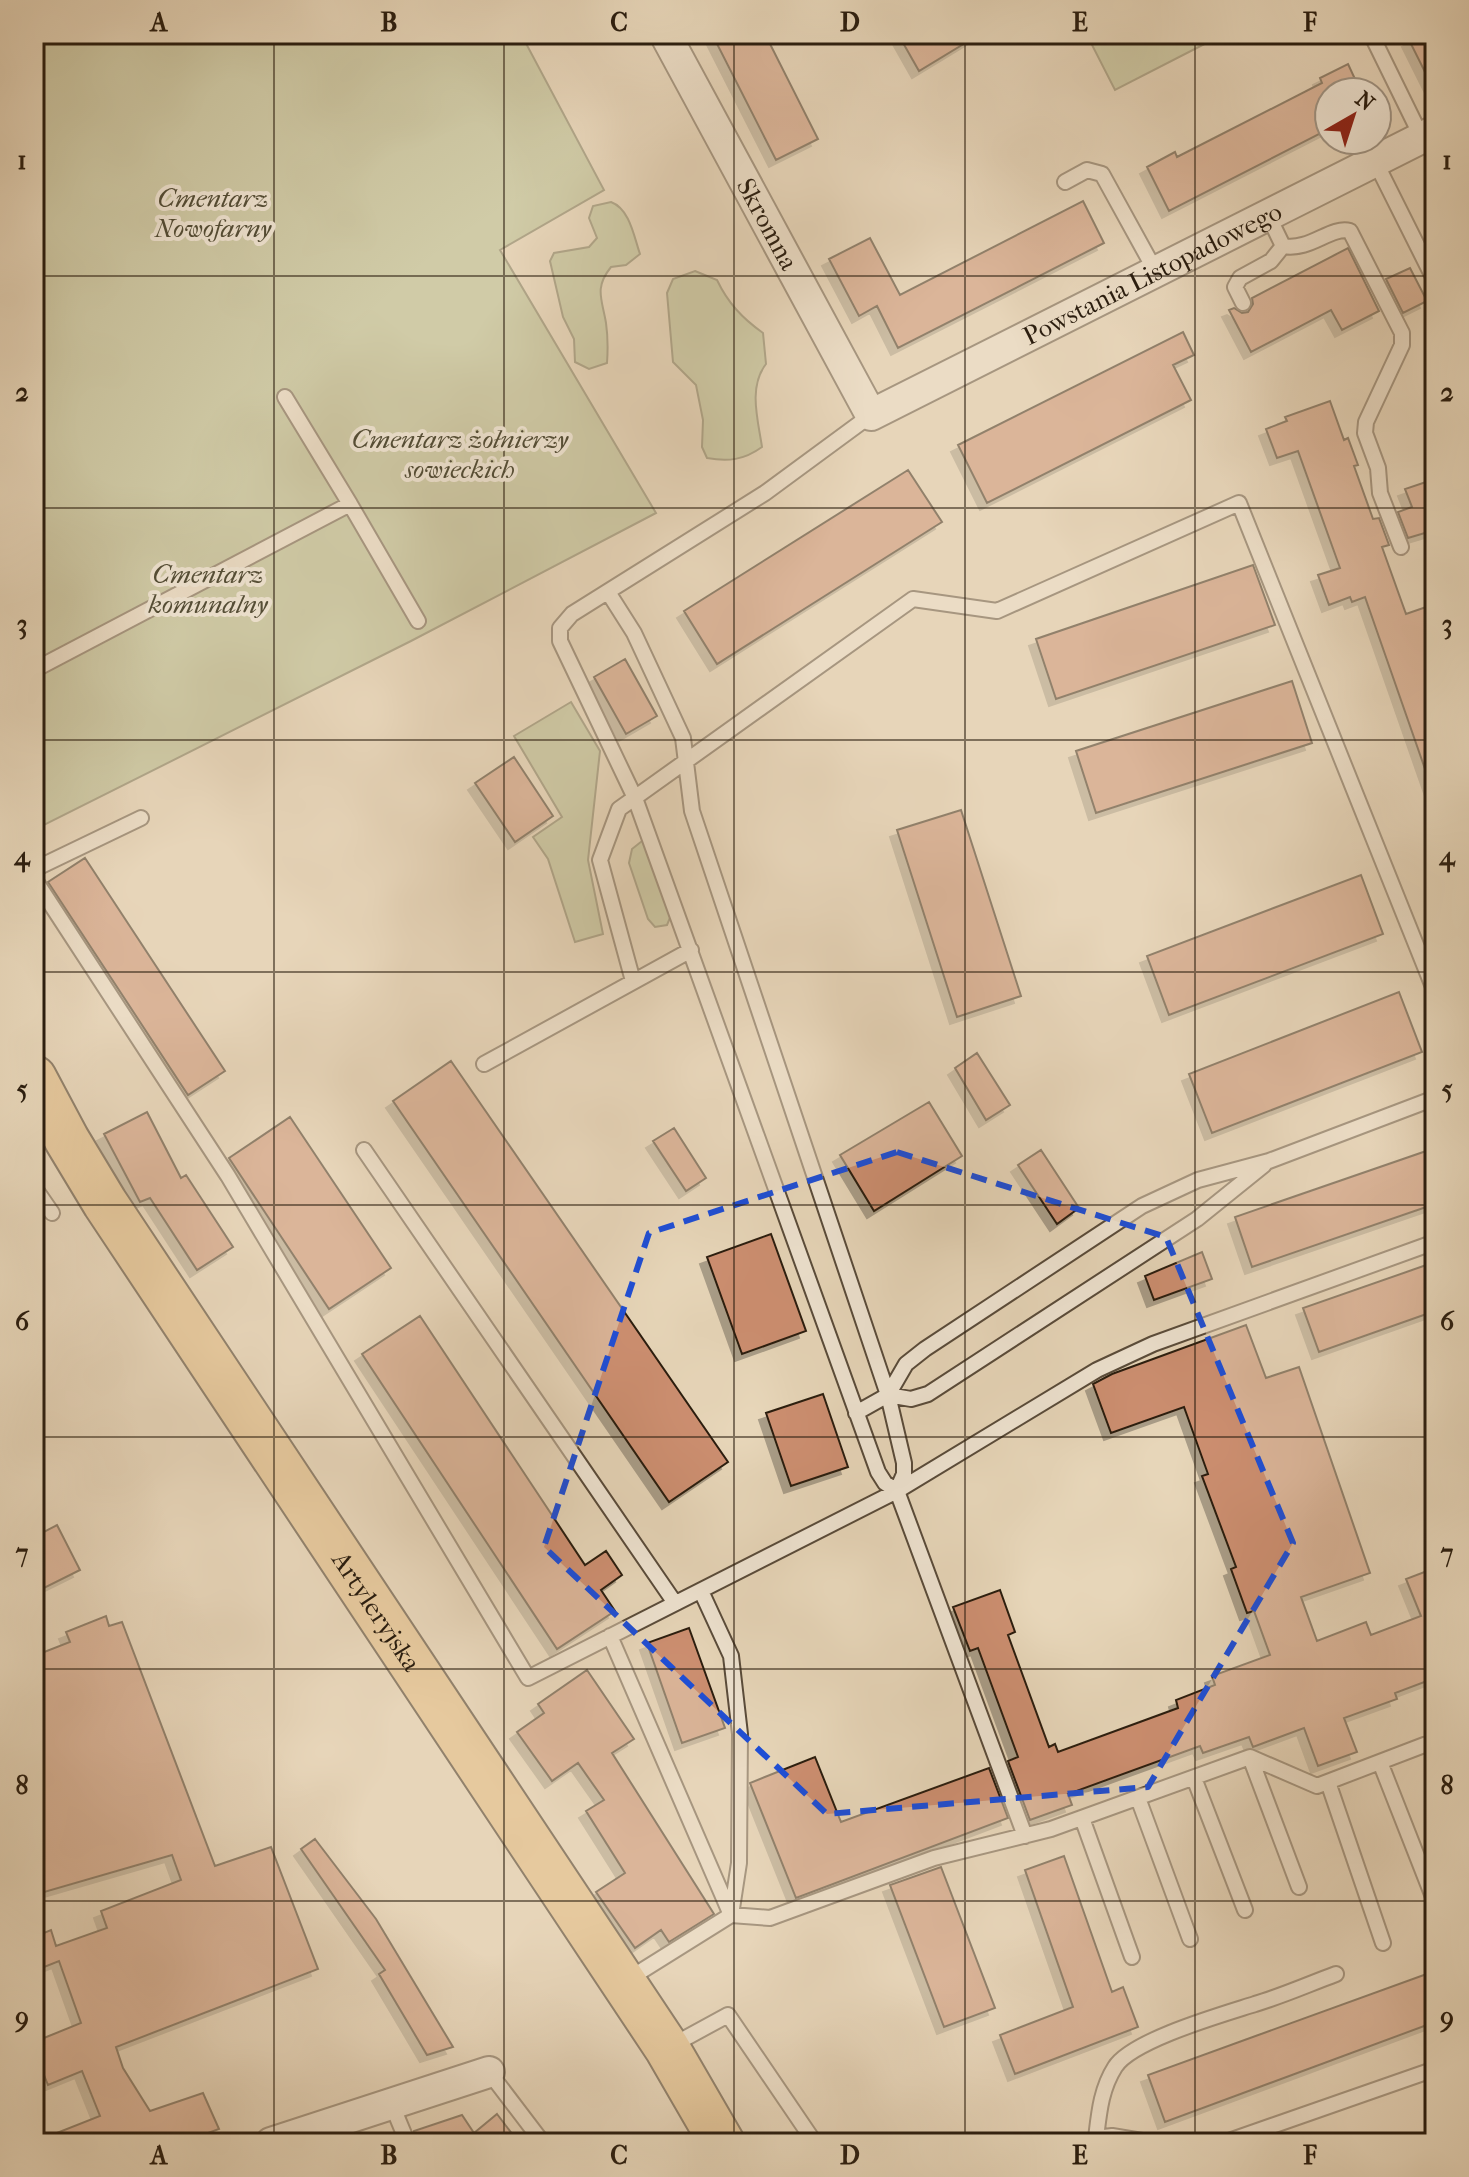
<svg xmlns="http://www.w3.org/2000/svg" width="1469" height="2177" viewBox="0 0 1469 2177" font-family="'IM FELL French Canon',serif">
  <defs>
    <filter id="shadow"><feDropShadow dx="-7" dy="7" stdDeviation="0" flood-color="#0004"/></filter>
  </defs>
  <rect width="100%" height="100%" fill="#e7d6b9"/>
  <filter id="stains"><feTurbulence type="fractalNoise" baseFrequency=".0025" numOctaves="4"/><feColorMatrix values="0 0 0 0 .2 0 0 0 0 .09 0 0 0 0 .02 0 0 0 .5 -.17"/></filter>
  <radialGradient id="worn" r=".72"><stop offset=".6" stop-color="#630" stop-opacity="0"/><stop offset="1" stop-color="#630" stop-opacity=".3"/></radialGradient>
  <!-- green -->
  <path fill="#b4be90" stroke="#6f6e50" stroke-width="2" d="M34 34H521L604 190 500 250 656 513 411 641 34 830Z
    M1109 34H1224L1115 90 1091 43Z
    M611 202C630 209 634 237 640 254L626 265 611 267C594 288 602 299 606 323 608 337 608 349 607 363L589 369 575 362 574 339 563 317 550 261 554 253 589 247 597 238 589 218 593 206Z
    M695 271 717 280C728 303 742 318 763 333L766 364C748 387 758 420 762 447 744 460 728 462 707 458L702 447 703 420 696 385 673 362 667 293 673 279Z
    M571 702 600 751 588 860 603 934 575 942 548 859 533 837 562 817 514 736Z
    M642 841 646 845 672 913 667 925 655 927 648 919 629 863 632 849Z"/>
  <!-- building -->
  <path fill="#cd8f71" stroke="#2a1d0f" stroke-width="2" filter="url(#shadow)" d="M712 34H765L818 139 776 160Z
    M898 34H980L919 71Z
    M1420 34H1435V92L1409 40Z
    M1348 64 1361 92H1329V129L1169 211 1147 167 1175 152 1177 157 1322 83 1320 78Z
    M1083 201 1104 243 898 348 877 306 859 316 829 259 870 238 900 295Z
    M1348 248 1379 311 1342 330 1331 310 1251 352 1229 310 1234 308 1242 313 1248 312 1253 304 1252 298Z
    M1410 268 1427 301 1403 313 1386 279Z
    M1183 332 1194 355 1173 365 1191 400 987 503 958 445Z
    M1330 401 1344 440 1348 438 1358 465 1354 466 1373 519 1379 518 1389 545 1382 547 1406 614 1435 604V789H1432L1365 597 1352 602 1350 597 1329 605 1318 575 1340 568 1298 451 1277 458 1266 429 1287 421 1285 417Z
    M908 470 942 522 717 664 684 611Z
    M1435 479V530L1408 538 1398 512 1412 507 1405 489Z
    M1253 565 1275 625 1056 699 1036 639Z
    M625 659 657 716 626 734 594 677Z
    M1292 681 1312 743 1096 813 1076 751Z
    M514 757 553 816 515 842 475 783Z
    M961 810 1021 996 957 1017 897 830Z
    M85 858 225 1071 188 1095 48 882Z
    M1361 875 1383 934 1169 1015 1147 956Z
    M1399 992 1422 1052 1212 1133 1189 1074Z
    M977 1053 1010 1105 986 1120 955 1068Z
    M451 1061 728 1462 669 1502 393 1101Z
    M929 1102 962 1156 874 1211 840 1155Z
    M147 1112 181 1178 186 1175 233 1247 197 1270 150 1198 140 1202 104 1134Z
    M290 1117 391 1268 329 1309 229 1158Z
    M674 1128 706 1178 686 1191 653 1141Z
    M1435 1148V1204L1252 1267 1235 1217Z
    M1041 1150 1079 1208 1057 1224 1018 1165Z
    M771 1234 806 1331 742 1354 707 1257Z
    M1202 1252 1212 1279 1154 1300 1145 1276Z
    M1435 1262V1311L1319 1352 1303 1308Z
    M420 1316 585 1565 606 1551 622 1575 601 1590 615 1611 557 1649 362 1354Z
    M1246 1325 1266 1378 1299 1367 1370 1573 1301 1597 1317 1641 1366 1622 1371 1635 1421 1616 1406 1579 1435 1568V1678L1395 1693 1397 1699 1344 1718 1357 1752 1318 1766 1304 1728 1253 1747 1249 1737 1203 1753 1200 1746 1068 1794 1072 1805 1030 1820 1008 1761 1018 1757 978 1648 970 1651 953 1607 1000 1590 1015 1632 1008 1635 1049 1747 1055 1744 1058 1752 1178 1708 1176 1700 1215 1685 1212 1676 1270 1655 1254 1611 1247 1613 1231 1569 1236 1567 1202 1476 1208 1474 1184 1407 1111 1433 1093 1384 1112 1374Z
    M823 1394 848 1467 791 1486 766 1413Z
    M57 1525 80 1570 34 1593V1537Z
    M106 1616 109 1626 122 1622 215 1866 271 1847 318 1969 116 2047 123 2068 150 2111 203 2093 219 2129 181 2143 34 2142 100 2116 82 2071 48 2085 34 2050V2042L81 2023 59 1961 34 1971V1937L51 1930 56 1946 107 1928 101 1911 181 1880 172 1855 34 1895V1753L39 1751 34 1737V1656L70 1642 66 1632Z
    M689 1628 725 1728 682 1743 647 1643Z
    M587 1670 634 1739 612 1753 714 1914 669 1942 661 1930 635 1948 596 1892 625 1873 586 1811 604 1800 578 1763 552 1781 517 1732 544 1713 538 1704Z
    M815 1757 841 1822 989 1768 1008 1818 796 1898 750 1783Z
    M315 1839 376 1919 453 2047 427 2055 379 1974 385 1970 301 1849Z
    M1064 1856 1112 1992 1123 1987 1138 2027 1015 2074 1000 2035 1073 2007 1025 1870Z
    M941 1867 995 2008 944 2027 890 1885Z
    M1435 1971V2022L1165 2122 1148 2075Z
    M497 2114 519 2143H408L412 2139 414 2131 462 2115 474 2133Z"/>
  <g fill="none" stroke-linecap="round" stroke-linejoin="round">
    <!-- service casing -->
    <g stroke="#594b3a" stroke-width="18">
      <path id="service" d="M1371 34 1422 138
        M1375 161 1435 281
        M1065 182 1087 170 1102 174 1156 272
        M1268 215 1283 246C1311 251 1330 226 1350 231L1402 333V345L1366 422 1365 433 1378 468 1380 493 1401 547
        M1243 303 1235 287 1240 278 1271 261 1283 246
        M285 397 350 504
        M871 415 765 493 572 614 560 628V641L635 798 878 1472 885 1483 897 1491 1025 1836
        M608 592 634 633 683 738 692 811 888 1395 904 1463V1474L897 1490
        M34 670 350 504 418 621
        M34 873 37 868 141 818
        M34 874 37 883 228 1176 528 1678 897 1491 1097 1370 1153 1344 1435 1242
        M633 981 600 860 619 809 913 599 997 611 1239 503 1435 992
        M484 1064 691 950
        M364 1150 675 1603
        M34 1187 52 1213
        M888 1395 911 1399 928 1394 1197 1219 1264 1165
        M856 1413 888 1395 906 1364 925 1349 1142 1206 1198 1180 1269 1161 1435 1098
        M610 1636 731 1915 770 1918 934 1858 1051 1829 1250 1757 1317 1786 1432 1742 1435 1722
        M1250 1757 1299 1887
        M1380 1762 1435 1902
        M1194 1778 1245 1910
        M1328 1782 1383 1943
        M1138 1798 1190 1939
        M1082 1818 1132 1957
        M627 1980 731 1915 739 1863 740 1734 731 1656 701 1591
        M671 2046 728 2015 815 2143
        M489 2072 543 2143
        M392 2105 404 2134
        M1096 2138 1112 2136 1154 2143
        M1084 2143 1096 2138C1099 2113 1101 2089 1115 2067 1132 2040 1224 2014 1255 2004 1282 1996 1309 1984 1336 1974
        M1223 2143 1435 2069"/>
    </g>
    <!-- minor casing -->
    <g stroke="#594b3a" stroke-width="34">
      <g id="minor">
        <path id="s1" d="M665 34 871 415 1435 131"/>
        <path d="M271 2143 489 2072"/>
      </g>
    </g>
    <!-- primary casing -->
    <g stroke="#2a1d0f" stroke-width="48">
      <g id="primary">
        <path id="s2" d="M34 1078 67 1140 105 1203 667 2048 722 2143"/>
      </g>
    </g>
    <!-- service -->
    <use href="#service" stroke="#efe4d2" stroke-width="14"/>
    <!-- minor -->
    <use href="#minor" stroke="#efe4d2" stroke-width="30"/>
    <!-- primary -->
    <use href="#primary" stroke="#e4bb7c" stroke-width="44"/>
  </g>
  <!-- marked area -->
  <path d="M0 0H1469V2177H0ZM897 1152 1166 1237 1293 1543 1148 1787 827 1814 544 1547 649 1233Z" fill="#e7d6b9" fill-opacity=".55" fill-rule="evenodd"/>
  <path fill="none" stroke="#1d4ed8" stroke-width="6" stroke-dasharray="16 10" stroke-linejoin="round" d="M897 1152 1166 1237 1293 1543 1148 1787 827 1814 544 1547 649 1233Z"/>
  <!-- grid -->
  <path fill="none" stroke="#2a1d0f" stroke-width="2" stroke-opacity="0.55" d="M274 34V2143M504 34V2143M734 34V2143M965 34V2143M1195 34V2143M34 276H1435M34 508H1435M34 740H1435M34 972H1435M34 1205H1435M34 1437H1435M34 1669H1435M34 1901H1435"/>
  <g text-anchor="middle" stroke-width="8" stroke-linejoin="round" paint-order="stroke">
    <!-- park labels -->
    <g font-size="26" font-style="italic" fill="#534d36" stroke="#efe4d2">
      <text x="213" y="207">Cmentarz<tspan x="213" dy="30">Nowofarny</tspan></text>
      <text x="460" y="448">Cmentarz żołnierzy<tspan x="460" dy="30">sowieckich</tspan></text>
      <text x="208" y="583">Cmentarz<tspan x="208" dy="30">komunalny</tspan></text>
    </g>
    <!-- street labels -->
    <g font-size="26" fill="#2a1d0f" stroke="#efe4d2">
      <text dy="9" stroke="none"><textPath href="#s1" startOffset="216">Skromna</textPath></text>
      <text dy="9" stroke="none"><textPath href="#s1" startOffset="748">Powstania Listopadowego</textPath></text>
      <text dy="9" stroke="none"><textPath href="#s2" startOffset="634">Artyleryjska</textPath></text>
    </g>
  </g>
  <!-- margin -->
  <rect width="1469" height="2177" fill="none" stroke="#e7d6b9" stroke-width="88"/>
  <!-- north arrow -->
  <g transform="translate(1353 116) rotate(39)"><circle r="38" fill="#efe4d2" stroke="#a09484" stroke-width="2"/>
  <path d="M0-6L14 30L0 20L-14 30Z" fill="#8f2418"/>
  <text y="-12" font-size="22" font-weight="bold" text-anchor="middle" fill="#2a1d0f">N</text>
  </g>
  <rect x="44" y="44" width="1381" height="2089" fill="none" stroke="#2a1d0f" stroke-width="3"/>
  <g font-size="26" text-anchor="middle" font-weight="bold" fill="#2a1d0f">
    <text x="159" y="31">A</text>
    <text x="389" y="31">B</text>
    <text x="619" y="31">C</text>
    <text x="850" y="31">D</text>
    <text x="1080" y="31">E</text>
    <text x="1310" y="31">F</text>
    <text x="22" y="169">1</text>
    <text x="1447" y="169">1</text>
    <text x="22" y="401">2</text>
    <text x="1447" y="401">2</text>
    <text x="22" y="633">3</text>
    <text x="1447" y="633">3</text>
    <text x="22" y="865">4</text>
    <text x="1447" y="865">4</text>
    <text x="22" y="1098">5</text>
    <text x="1447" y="1098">5</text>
    <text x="22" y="1330">6</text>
    <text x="1447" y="1330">6</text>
    <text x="22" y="1562">7</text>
    <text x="1447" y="1562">7</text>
    <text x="22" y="1794">8</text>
    <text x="1447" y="1794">8</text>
    <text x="22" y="2026">9</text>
    <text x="1447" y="2026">9</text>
    <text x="159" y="2164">A</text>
    <text x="389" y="2164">B</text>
    <text x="619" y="2164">C</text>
    <text x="850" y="2164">D</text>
    <text x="1080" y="2164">E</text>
    <text x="1310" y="2164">F</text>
  </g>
  <rect width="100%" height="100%" filter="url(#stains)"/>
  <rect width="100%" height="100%" fill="url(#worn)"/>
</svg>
